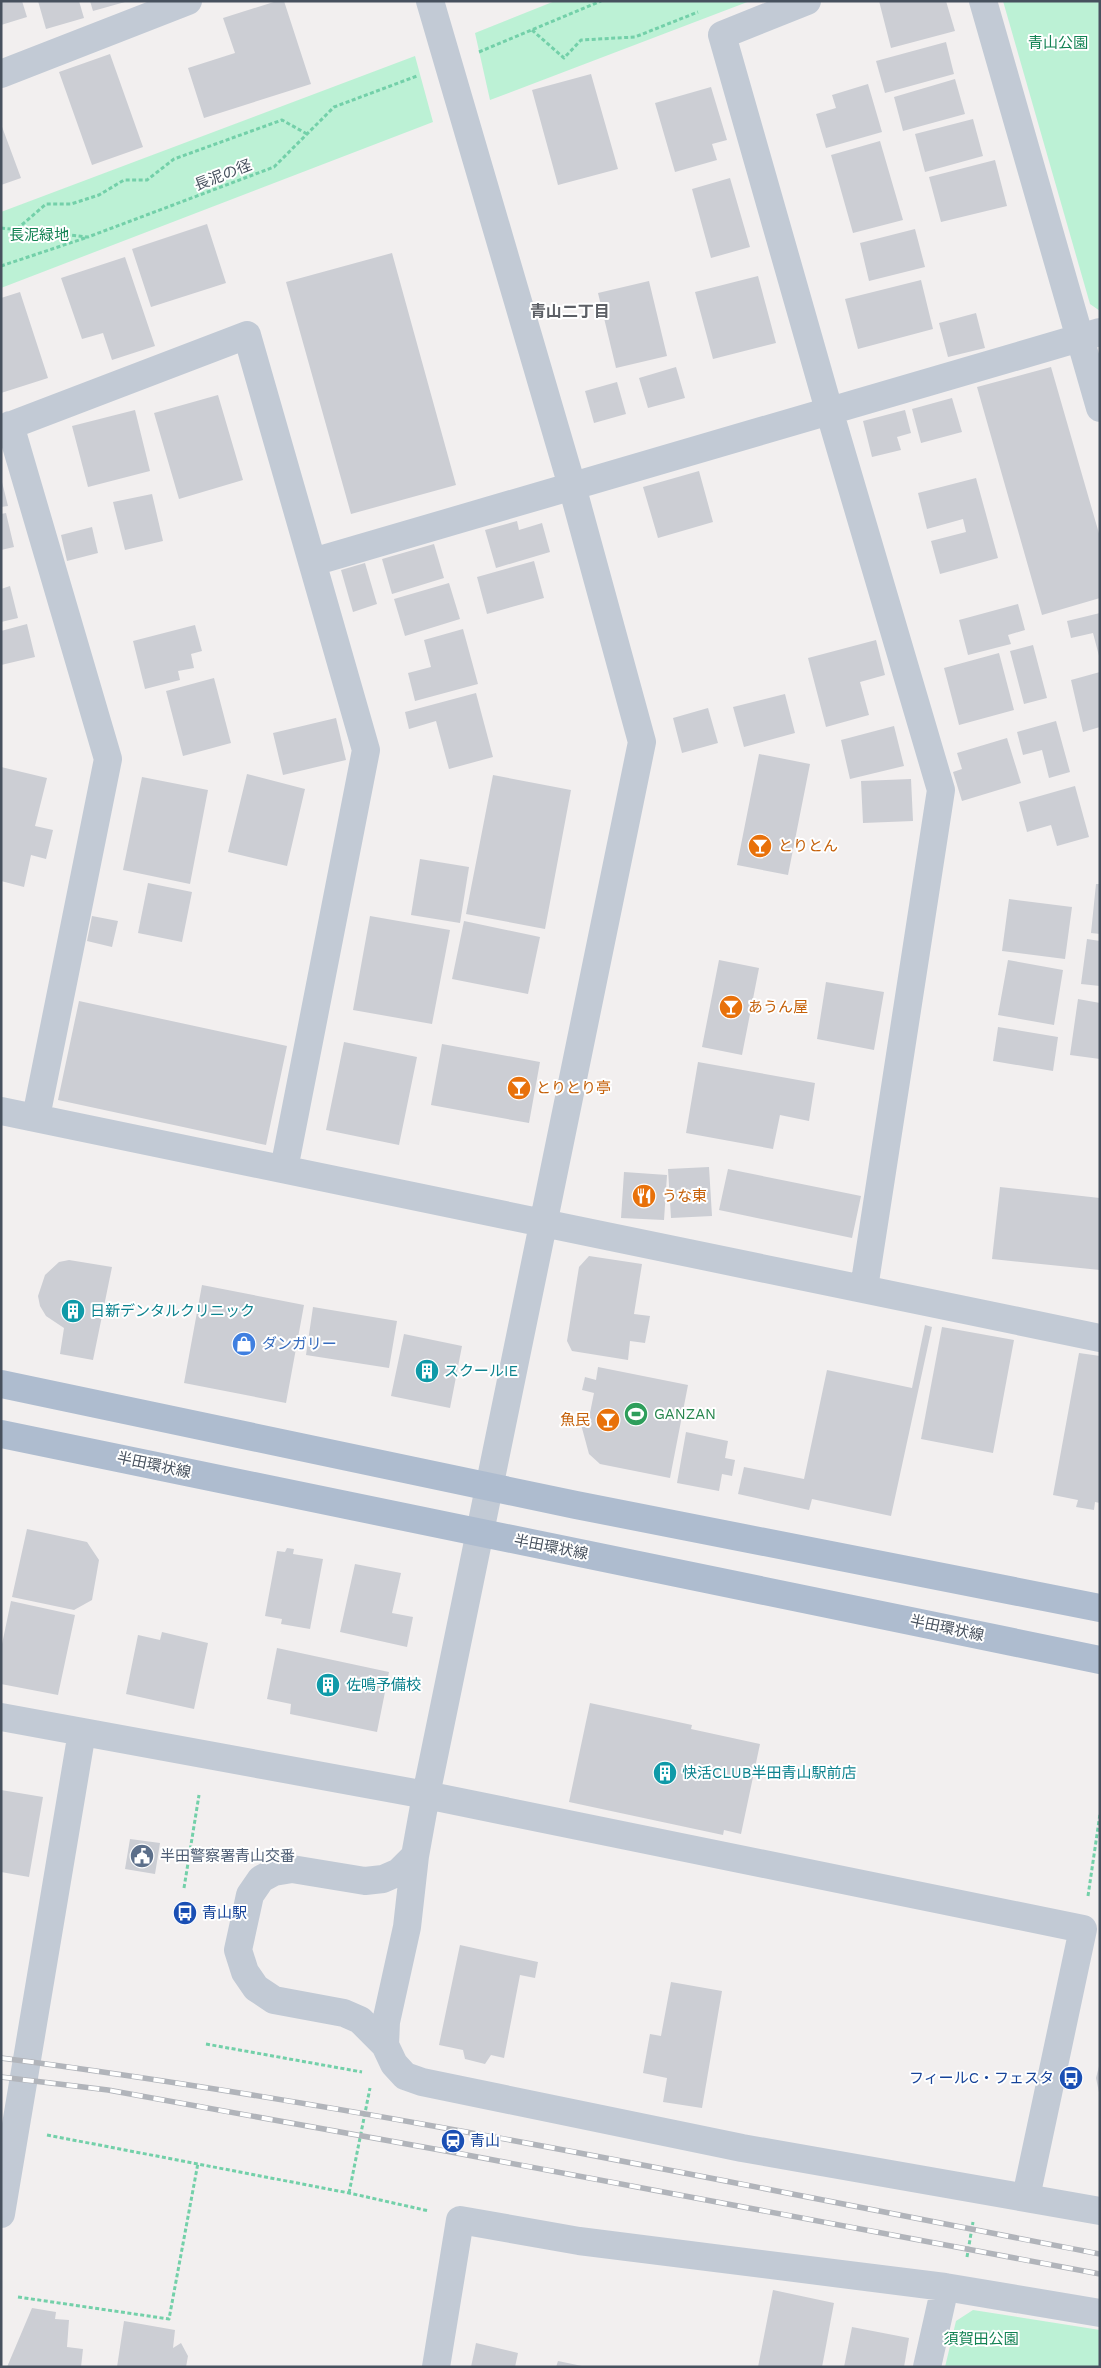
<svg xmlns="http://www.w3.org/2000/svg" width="1101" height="2368" viewBox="0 0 1101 2368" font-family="'Work Sans','Noto Sans JP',sans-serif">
  <rect width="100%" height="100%" fill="#f2efef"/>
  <!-- green -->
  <path fill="#bcf1d5" d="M555 1H750L490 100 475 33Z
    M1003 1H1100V311L1090 304Z
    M415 56 433 122 1 288V212Z
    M973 2310 1100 2330V2367H945L956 2321Z"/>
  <!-- building -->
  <path fill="#ccced4" d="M1 1H22L27 17 1 25Z
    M38 1H79L84 18 46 29Z
    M90 1H125V2L93 11Z
    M277 1H284L311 84 204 118 188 68 235 53 223 18Z
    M879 1H946L955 31 891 48Z
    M946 42 954 74 885 93 876 61Z
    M110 54 143 147 92 165 59 72Z
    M591 74 618 169 558 185 532 90Z
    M955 79 965 114 903 131 894 97Z
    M868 84 882 132 826 148 816 114 836 108 832 95Z
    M711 87 727 140 712 144 717 160 675 172 655 103Z
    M973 119 983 156 925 172 915 134Z
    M1 124 21 178 1 185Z
    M880 141 903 220 853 233 831 155Z
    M995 160 1007 206 941 222 929 177Z
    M730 178 750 247 711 258 692 189Z
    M207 224 226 283 151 307 132 249Z
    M915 229 925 267 869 281 860 243Z
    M392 253 456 485 351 514 286 282Z
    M125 257 155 346 112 360 103 333 82 339 61 278Z
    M758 276 776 343 713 359 695 292Z
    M921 280 933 329 858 349 845 299Z
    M649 281 667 356 616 368 598 293Z
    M20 292 48 378 1 393V298Z
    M976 313 985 348 948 357 939 323Z
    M676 367 685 398 648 408 639 378Z
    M1051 367 1100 537V598L1042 615 977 387Z
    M617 382 626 414 594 423 585 391Z
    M218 395 243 480 179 499 154 413Z
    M952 398 962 432 921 443 912 409Z
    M135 410 150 471 88 487 72 426Z
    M905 410 911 433 897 437 901 450 872 457 863 421Z
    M699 471 713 522 658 538 643 487Z
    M976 478 998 558 940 574 931 541 966 532 963 519 927 529 918 493Z
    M2 482 8 506 1 507V483Z
    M152 494 163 541 125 550 113 502Z
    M6 513 14 547 1 550V514Z
    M517 521 519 530 542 523 550 552 496 568 485 530Z
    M92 527 98 553 67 561 61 535Z
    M434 544 444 578 392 594 382 559Z
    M534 561 544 598 487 614 477 577Z
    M365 563 377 604 353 612 341 570Z
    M449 583 460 619 405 636 394 599Z
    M10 586 18 618 1 622V589Z
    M1018 604 1025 630 1008 635 1011 644 968 655 959 620Z
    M1100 613V656H1099L1093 633 1071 638 1067 621Z
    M27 624 35 657 1 665V631Z
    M195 625 202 651 191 654 194 668 178 671 180 680 145 689 133 641Z
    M463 629 478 684 415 701 408 673 431 667 424 640Z
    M876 640 885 675 860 682 869 715 826 727 808 658Z
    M1033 645 1047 698 1024 704 1010 651Z
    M999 653 1014 710 959 725 944 668Z
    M1100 672V727L1083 732 1071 680Z
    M214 678 231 743 183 756 166 691Z
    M476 693 493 757 449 769 436 721 409 729 405 712Z
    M785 694 795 733 744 747 733 707Z
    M708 708 718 743 682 753 673 718Z
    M336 718 346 760 283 775 273 733Z
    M1056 721 1070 772 1049 778 1042 750 1023 755 1017 732Z
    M894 726 904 766 850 779 841 740Z
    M1007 738 1021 783 962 801 953 772 962 769 957 753Z
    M759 754 810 764 788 875 737 865Z
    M1 767 47 778 35 826 53 830 46 859 31 855 24 887 1 881Z
    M247 774 305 789 287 866 228 852Z
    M493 775 571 790 545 929 466 914Z
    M142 777 208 790 190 884 123 870Z
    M911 779 913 821 863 823 861 781Z
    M1075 786 1089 837 1057 846 1051 825 1027 832 1019 802Z
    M420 859 469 867 460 923 411 915Z
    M148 883 192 892 182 942 138 933Z
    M1096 884H1100V934L1091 933Z
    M1009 899 1072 907 1065 959 1002 951Z
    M92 916 118 921 112 947 87 941Z
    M370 916 450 930 432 1024 353 1010Z
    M464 921 540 937 528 994 452 979Z
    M1087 939 1100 941V986L1081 984Z
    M719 960 759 968 742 1055 702 1047Z
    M1008 960 1063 970 1054 1025 998 1015Z
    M826 982 884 992 874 1050 817 1039Z
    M1078 999 1100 1003V1059L1070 1055Z
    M79 1001 287 1046 266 1145 58 1100Z
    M998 1027 1058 1037 1053 1071 993 1061Z
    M344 1042 417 1057 399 1145 326 1130Z
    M442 1044 540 1062 529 1123 431 1105Z
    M698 1062 815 1083 809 1121 780 1115 773 1149 686 1133Z
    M709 1167 712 1216 671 1218 668 1169Z
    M728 1169 861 1196 852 1238 719 1210Z
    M624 1172 667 1175 664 1220 621 1218Z
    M1000 1187 1100 1198V1270L992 1259Z
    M589 1256 642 1264 634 1314 650 1316 645 1343 630 1341 628 1360 572 1351 567 1341 579 1267Z
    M69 1260 112 1267 93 1360 60 1354 64 1328 46 1316 40 1306 38 1296 45 1275 59 1262Z
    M202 1285 304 1305 286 1403 184 1383Z
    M313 1307 397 1321 389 1368 306 1355Z
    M925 1325 932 1327 891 1516 812 1499 809 1510 738 1494 744 1467 804 1479 827 1370 912 1388Z
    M942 1327 1014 1340 993 1453 921 1439Z
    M404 1334 462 1346 450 1408 391 1396Z
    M1079 1353 1100 1356V1503L1095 1502 1094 1510 1076 1507 1078 1500 1053 1495Z
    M598 1367 688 1385 670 1478 600 1464 589 1454 579 1417 580 1411 590 1413 594 1393 582 1390 585 1377 596 1380Z
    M686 1432 728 1441 725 1458 735 1460 732 1476 722 1474 719 1491 677 1483Z
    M27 1529 87 1542 99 1560 92 1600 74 1610 12 1597Z
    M287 1548 294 1549 293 1554 323 1559 310 1629 281 1624 282 1619 265 1616 277 1551 285 1552Z
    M355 1564 401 1573 392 1613 413 1617 407 1647 340 1632Z
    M11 1601 75 1615 58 1695 1 1684V1649Z
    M162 1632 208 1643 194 1709 126 1694 138 1635 160 1640Z
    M277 1648 389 1672 377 1732 290 1714 291 1704 267 1699Z
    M590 1703 692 1725 691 1729 760 1744 741 1834 724 1830 723 1835 569 1802Z
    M1 1790 43 1797 29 1877 1 1872Z
    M130 1839 160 1843 155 1874 125 1869Z
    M460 1945 538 1962 535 1978 520 1975 504 2058 491 2055 485 2064 465 2059 463 2050 439 2045Z
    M671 1982 722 1991 702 2108 663 2102 667 2078 643 2073 650 2034 661 2036Z
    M1099 2066H1100V2097L1096 2078Z
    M773 2290 834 2303 822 2367H758Z
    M32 2308 56 2312 55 2319 69 2320 67 2347 83 2349 81 2367H7Z
    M124 2321 175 2330 173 2348 181 2343 188 2356 186 2367H117Z
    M852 2327 909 2338 904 2367H844Z
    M476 2343 518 2353 515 2367H471Z
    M558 2361 582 2366V2367H556Z"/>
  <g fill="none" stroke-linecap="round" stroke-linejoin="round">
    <!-- path -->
    <path stroke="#73d0a9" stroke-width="3" stroke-dasharray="4 2.5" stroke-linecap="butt" d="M532 30 564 58 581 40 635 37 698 12
      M479 52 601 1
      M1 228 88 237 274 167 334 107 417 76
      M17 229 46 204H71L99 195 124 180H147L174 159 282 120 307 134
      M1 266 85 238
      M184 1888 199 1795
      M1088 1896 1100 1814
      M206 2044 362 2072
      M47 2135 349 2193 429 2211
      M349 2193 370 2088
      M967 2257 973 2222
      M18 2297 169 2319 198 2163"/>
    <!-- minor -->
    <path stroke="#c2cad5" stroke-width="28" d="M807 1 722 35 829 410 941 790 864 1288
      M983 1 1100 408
      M1 74 188 1
      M10 425 108 759 36 1117
      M1 429 247 335 366 750 284 1169
      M313 562 1100 332
      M1 1111 1100 1338
      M1 1717 426 1795 1083 1929 1026 2197
      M415 1856 399 1872 383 1879 365 1881 292 1869 274 1872 261 1879 250 1895 238 1950 245 1972 256 1988 274 2000 344 2013 360 2020 385 2045 394 2064 405 2076 422 2082 742 2148 1100 2211
      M385 2045 386 2022 407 1927 415 1856 426 1795 642 742 572 486 430 1
      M1 2214 82 1732
      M436 2367 460 2220 579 2241 945 2287 1100 2313
      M927 2367 945 2287"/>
    <!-- major -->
    <path stroke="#aebccf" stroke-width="28" d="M1 1384 576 1505 1100 1608
      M1 1434 1100 1660"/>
    <!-- rail casing -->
    <g stroke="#b1b4ba" stroke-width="5.5">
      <path id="rail" d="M1 2058C370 2106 735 2184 1100 2254
        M1 2077 108 2090 451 2152 1100 2274"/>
    </g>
    <!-- rail -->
    <use href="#rail" stroke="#fff" stroke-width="4" stroke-dasharray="11" stroke-linecap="butt"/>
  </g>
  <!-- icons -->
  <defs>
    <g id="bar-disc" transform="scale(1.25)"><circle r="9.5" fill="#e8710a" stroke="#fff"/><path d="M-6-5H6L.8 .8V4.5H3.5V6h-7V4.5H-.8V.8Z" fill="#fff"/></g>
    <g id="restaurant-disc" transform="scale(1.25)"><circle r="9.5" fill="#e8710a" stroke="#fff"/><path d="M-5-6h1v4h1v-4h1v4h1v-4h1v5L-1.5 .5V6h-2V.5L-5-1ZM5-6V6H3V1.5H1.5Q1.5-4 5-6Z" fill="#fff"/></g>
    <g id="building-disc" transform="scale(1.25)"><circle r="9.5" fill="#0f9aa8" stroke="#fff"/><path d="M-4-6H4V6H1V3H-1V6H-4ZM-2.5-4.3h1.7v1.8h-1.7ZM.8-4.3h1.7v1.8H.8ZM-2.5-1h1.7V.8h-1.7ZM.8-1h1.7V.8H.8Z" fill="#fff"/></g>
    <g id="shop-disc" transform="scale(1.25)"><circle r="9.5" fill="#3f7fe0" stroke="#fff"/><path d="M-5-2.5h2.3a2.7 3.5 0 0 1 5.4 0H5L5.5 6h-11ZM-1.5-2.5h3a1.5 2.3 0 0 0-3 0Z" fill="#fff"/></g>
    <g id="stadium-disc" transform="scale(1.25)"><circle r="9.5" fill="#2e9e5b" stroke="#fff"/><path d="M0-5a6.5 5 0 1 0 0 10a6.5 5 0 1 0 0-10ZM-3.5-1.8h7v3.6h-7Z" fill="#fff"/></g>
    <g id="civic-disc" transform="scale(1.25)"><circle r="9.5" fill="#5c6f8a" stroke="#fff"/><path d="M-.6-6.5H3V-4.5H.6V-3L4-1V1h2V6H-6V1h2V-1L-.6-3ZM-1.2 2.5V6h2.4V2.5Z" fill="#fff"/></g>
    <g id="bus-disc" transform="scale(1.25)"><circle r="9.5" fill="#1a4fb4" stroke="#fff"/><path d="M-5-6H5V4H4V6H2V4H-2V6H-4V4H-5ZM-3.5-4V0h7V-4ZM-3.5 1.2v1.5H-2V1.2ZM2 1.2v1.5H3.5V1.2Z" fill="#fff"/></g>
    <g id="station-disc" transform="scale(1.25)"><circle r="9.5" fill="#1a4fb4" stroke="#fff"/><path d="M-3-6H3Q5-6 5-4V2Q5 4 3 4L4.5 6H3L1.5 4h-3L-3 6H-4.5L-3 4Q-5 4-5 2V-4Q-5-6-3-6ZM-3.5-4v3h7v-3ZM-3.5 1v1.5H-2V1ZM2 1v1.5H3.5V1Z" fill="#fff"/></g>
  </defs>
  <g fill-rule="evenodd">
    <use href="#bar-disc" x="760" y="846"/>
    <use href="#bar-disc" x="731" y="1007"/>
    <use href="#bar-disc" x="519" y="1088"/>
    <use href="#restaurant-disc" x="644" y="1196"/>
    <use href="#building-disc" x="73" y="1311"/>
    <use href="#shop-disc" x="244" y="1344"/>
    <use href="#building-disc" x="427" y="1371"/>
    <use href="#stadium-disc" x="636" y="1414"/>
    <use href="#bar-disc" x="608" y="1420"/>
    <use href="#building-disc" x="328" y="1685"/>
    <use href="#building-disc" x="665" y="1773"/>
    <use href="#civic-disc" x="142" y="1856"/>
    <use href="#bus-disc" x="185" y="1913"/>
    <use href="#bus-disc" x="1071" y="2078"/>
    <use href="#station-disc" x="453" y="2141"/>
  </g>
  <g text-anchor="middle" stroke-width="4" stroke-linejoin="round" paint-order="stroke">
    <!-- park labels -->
    <g font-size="15" fill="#138354" stroke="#fff">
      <text x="1058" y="48">青山公園</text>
      <text x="39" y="240">長泥緑地</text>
      <text x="981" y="2344">須賀田公園</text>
    </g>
    <!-- street labels -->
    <g font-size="15" fill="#47515e" stroke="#fff">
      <text transform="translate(223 175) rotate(-21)" y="5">長泥の径</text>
      <text transform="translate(154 1465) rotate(12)" y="5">半田環状線</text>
      <text transform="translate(551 1547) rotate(11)" y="5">半田環状線</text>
      <text transform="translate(947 1628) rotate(12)" y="5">半田環状線</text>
    </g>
    <!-- food labels -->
    <g font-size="15" fill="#c56008" stroke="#fff" text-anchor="start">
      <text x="778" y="851">とりとん</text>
      <text x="748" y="1012">あうん屋</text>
      <text x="536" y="1093">とりとり亭</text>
      <text x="662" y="1201">うな東</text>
      <text x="590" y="1425" text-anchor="end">魚民</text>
    </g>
    <!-- culture labels -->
    <g font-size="15" fill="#0d838f" stroke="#fff" text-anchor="start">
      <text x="90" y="1316">日新デンタルクリニック</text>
      <text x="444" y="1376">スクールIE</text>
      <text x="346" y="1690">佐鳴予備校</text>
      <text x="682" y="1778">快活CLUB半田青山駅前店</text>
    </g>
    <!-- shop labels -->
    <g font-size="15" fill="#366cbe" stroke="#fff" text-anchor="start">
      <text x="262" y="1349">ダンガリー</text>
    </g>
    <!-- leisure labels -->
    <g font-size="15" fill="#27864d" stroke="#fff" text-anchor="start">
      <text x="654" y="1419">GANZAN</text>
    </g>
    <!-- service labels -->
    <g font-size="15" fill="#4e5e75" stroke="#fff" text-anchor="start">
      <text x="160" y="1861">半田警察署青山交番</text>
    </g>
    <!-- transit labels -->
    <g font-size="15" fill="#164399" stroke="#fff" text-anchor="start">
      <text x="202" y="1918">青山駅</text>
      <text x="1054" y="2083" text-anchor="end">フィールC・フェスタ</text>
      <text x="470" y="2146">青山</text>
    </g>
    <!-- neighbourhood labels -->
    <g font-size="16" font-weight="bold" fill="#5c5f65" stroke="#fff">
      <text x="570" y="317">青山二丁目</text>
    </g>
  </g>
  <!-- border -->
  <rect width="1101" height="2368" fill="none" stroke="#47515e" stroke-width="5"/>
</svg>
